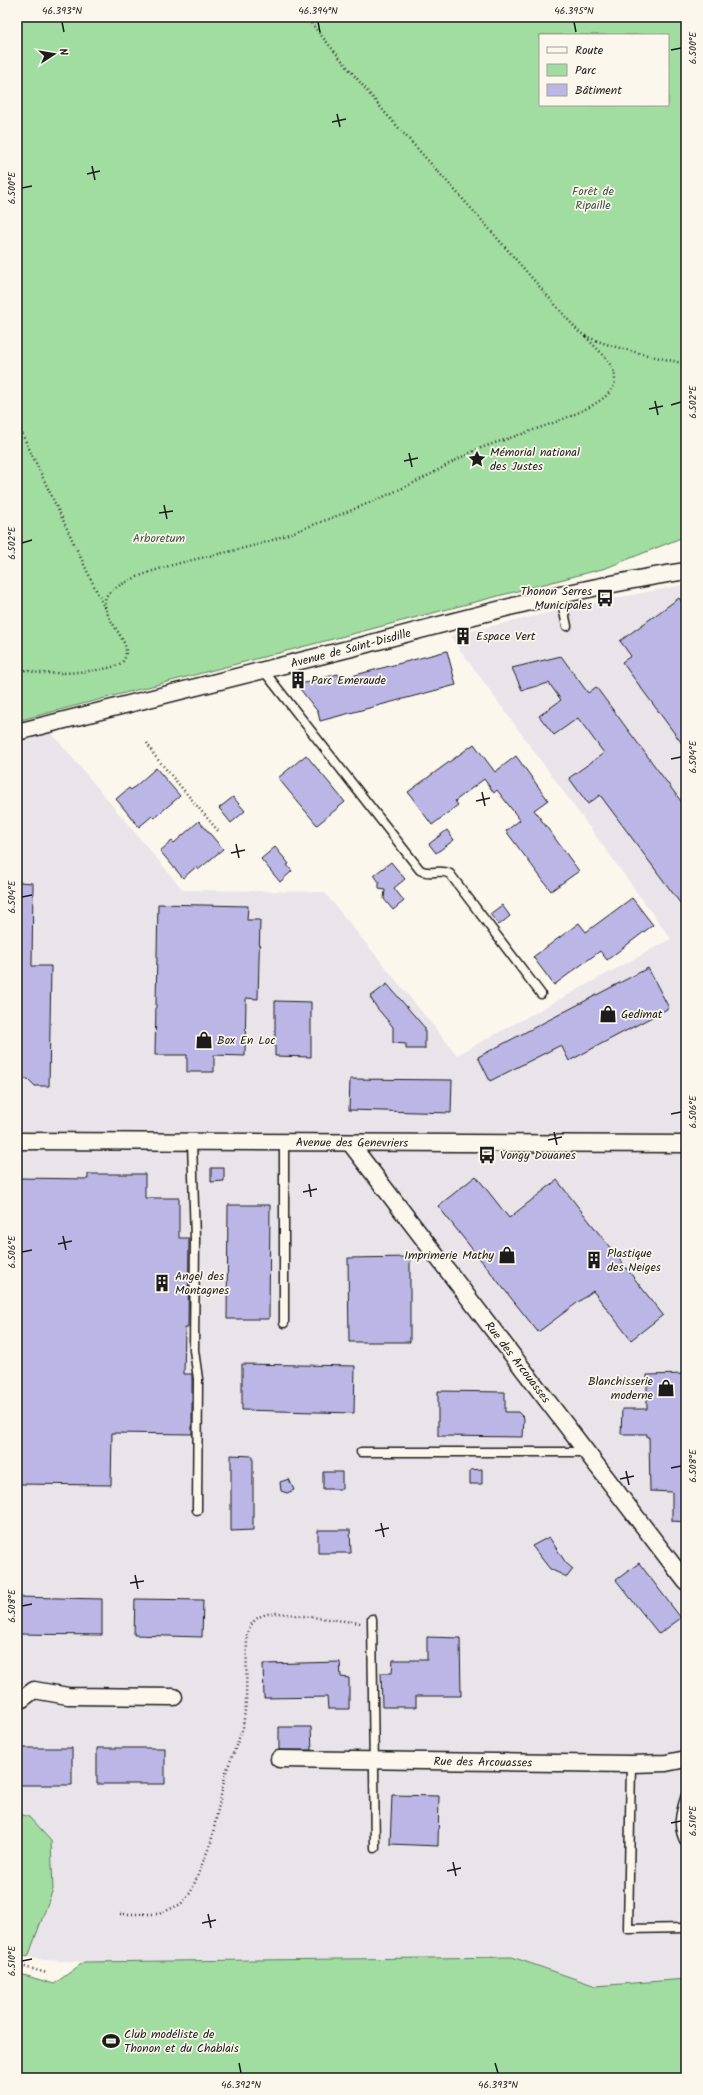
<svg xmlns="http://www.w3.org/2000/svg" width="703" height="2095" viewBox="0 0 703 2095" font-family="Kalam,sans-serif">
  <rect width="100%" height="100%" fill="#fbf7ec"/>
  <filter id="ink" filterUnits="userSpaceOnUse"><feTurbulence type="fractalNoise" baseFrequency=".025" numOctaves="2"/><feDisplacementMap in="SourceGraphic" scale="8" xChannelSelector="R" yChannelSelector="G"/><feConvolveMatrix kernelMatrix="1 2 1 2 8 2 1 2 1" color-interpolation-filters="sRGB"/></filter>
  <g filter="url(#ink)">
    <!-- built -->
    <path fill="#e8e4ea" d="M683 585 686 589V1979L596 1986 512 1957 84 1962 44 1960 17 1954V732L45 725 183 890 324 892 457 1055 671 939 450 636 587 604Z"/>
    <!-- green -->
    <path fill="#a1dca1" stroke="#5e7c5e" fill-rule="evenodd" d="M17 17H686V536L606 568 17 721ZM540 35H668V105H540Z
      M17 1813 29 1817 51 1841 53 1889 28 1957 17 1954Z
      M512 1957 596 1986 686 1979V2078H17V1973L54 1984 84 1962Z"/>
    <!-- building -->
    <path fill="#bcb6e7" stroke="#1c1c1c" d="M679 598 686 608V749L622 662 631 656 620 641Z
      M447 651 456 685 320 721 318 712 297 685 338 674 340 679Z
      M561 656 588 693 596 687 686 808V911L600 795 588 804 569 778 604 753 578 718 554 735 539 716 561 700 549 683 522 690 512 668Z
      M474 744 495 772 516 756 548 800 534 810 579 871 551 891 506 831 520 820 497 790 494 793 484 779 455 801 458 805 432 825 408 792Z
      M306 755 345 802 317 825 278 778Z
      M156 768 180 796 154 818 152 816 139 827 116 799 129 788 131 790Z
      M233 797 245 811 231 823 219 808Z
      M199 821 223 849 198 870 196 867 183 878 160 851 172 841 174 843Z
      M447 830 454 840 436 853 429 844Z
      M275 847 289 864 287 865 292 871 280 882 261 859Z
      M391 862 405 879 394 888 404 901 393 910 384 899 385 890 379 889V882L374 875Z
      M18 882 33 883 32 966H51L49 1086H35L28 1079H17Z
      M632 898 653 925 607 960 600 951 554 985 533 957 579 923 586 932Z
      M158 904 248 906 247 920H260L258 999 246 998 245 1056 214 1055V1072H187V1055H155Z
      M502 905 510 916 499 925 490 914Z
      M648 968 669 1008 569 1061 561 1045 490 1081 478 1057Z
      M387 984 425 1028V1049H406V1044L393 1043V1027L377 1008 370 997Z
      M275 1001 311 1002V1057L275 1056Z
      M350 1079 452 1080 451 1113 349 1110Z
      M211 1168H224V1181L211 1182Z
      M88 1174H145V1198H179V1238H189L188 1328H185L184 1374H192V1434L112 1433 111 1485 17 1484V1178L88 1179Z
      M476 1176 509 1218 557 1180 663 1315 631 1340 593 1291 538 1332 438 1206Z
      M228 1205H270L269 1319H227Z
      M410 1257V1342H349L348 1258Z
      M242 1364 355 1366 354 1413 242 1410Z
      M686 1374V1522L672 1521V1492L650 1491 649 1437H647V1434H621L622 1409H647V1375Z
      M438 1391 505 1392V1412H518L524 1418 523 1437 438 1436Z
      M231 1455 253 1456V1530L231 1531Z
      M482 1469V1484H470V1470Z
      M323 1472H342V1489H323Z
      M289 1479 294 1490 287 1493 281 1491 280 1482Z
      M318 1530H350L351 1553H318Z
      M549 1537 566 1563 573 1569 567 1577 550 1569 532 1546Z
      M639 1563 681 1618 659 1634 616 1580Z
      M17 1597 102 1599V1635L17 1634Z
      M135 1599 203 1600 202 1637 134 1635Z
      M427 1637 460 1638 461 1696H416V1707H382L381 1673H392L393 1660H427Z
      M340 1662 341 1677 349 1678V1709H328L327 1697 264 1698 263 1664Z
      M279 1727H311L312 1750H279Z
      M17 1748H72V1785H17Z
      M97 1748H165V1784H97Z
      M392 1795 439 1796 438 1846 390 1844Z"/>
    <g fill="none" stroke-linecap="round" stroke-linejoin="round">
      <!-- service casing -->
      <g stroke="#1c1c1c" stroke-width="11">
        <path id="service" d="M560 594 567 626
          M264 671 420 870C430 876 440 868 450 874L541 994
          M192 1142 195 1239 194 1350 198 1379 197 1510
          M284 1143V1323
          M361 1452H587
          M372 1619 375 1848
          M631 1764 628 1929 686 1928
          M686 1795C680 1813 676 1827 686 1844"/>
      </g>
      <!-- minor casing -->
      <g stroke="#1c1c1c" stroke-width="19">
        <g id="minor">
          <path id="s1" d="M17 732C130 704 243 676 356 647 465 618 574 588 686 571"/>
          <path id="s2" d="M17 1141 686 1144"/>
          <path id="s3" d="M350 1143 686 1582"/>
          <path d="M17 1703 34 1690 68 1696 174 1697"/>
          <path id="s4" d="M279 1759 631 1764 666 1763 686 1759"/>
        </g>
      </g>
      <!-- path -->
      <path stroke="#1c1c1c" stroke-width="2.5" stroke-dasharray="1 3" stroke-linecap="butt" d="M306 17 387 115 478 216 578 331C594 345 662 358 686 364
        M17 423 105 609
        M17 668C25 670 32 672 40 673 54 674 114 672 122 662 125 660 126 654 126 651 126 633 87 604 115 588 156 564 207 558 252 546 266 543 280 537 294 532 324 521 353 510 383 497 400 489 417 482 433 473 447 465 461 457 476 450 503 438 605 413 614 385 620 366 596 349 585 336
        M147 743 154 755 219 832
        M120 1914H159L181 1904 191 1892 211 1842 226 1772 243 1728 246 1701 247 1635C251 1619 261 1613 278 1613L361 1623
        M17 1965 47 1973"/>
      <!-- service -->
      <use href="#service" stroke="#fbf7ec" stroke-width="8"/>
      <!-- minor -->
      <use href="#minor" stroke="#fbf7ec" stroke-width="16"/>
    </g>
  </g>
  <!-- ticks -->
  <path fill="none" stroke="#1c1c1c" stroke-width="1.5" d="M62 22 64 32M318 22 320 32M574 22 576 32M671 50 681 48M337 114 340 127M332 122 346 119M92 166 95 180M87 174 100 171M22 188 32 186M655 401 658 415M671 405 681 402M649 409 663 406M409 453 412 467M404 461 418 458M164 505 167 519M159 513 173 511M22 543 32 540M671 759 681 757M482 792 485 806M476 801 490 798M236 844 239 858M231 853 245 850M22 897 32 895M671 1114 681 1112M554 1132 557 1145M548 1140 562 1137M309 1184 311 1197M303 1192 317 1189M63 1236 66 1250M58 1244 72 1241M22 1252 32 1250M671 1468 681 1466M626 1471 629 1485M620 1479 634 1476M381 1523 384 1537M375 1531 389 1528M135 1575 138 1589M130 1583 144 1581M22 1606 32 1604M671 1823 681 1821M453 1862 456 1876M447 1871 461 1868M208 1914 211 1928M202 1923 216 1920M22 1961 32 1959M239 2063 241 2073M495 2063 498 2073"/>
  <!-- icons -->
  <defs>
    <g id="sight-bare" transform="scale(1.38)"><path d="M0-6L1.8-2.2L6-1.7L2.9 1.2L3.7 5.4L0 3.3L-3.7 5.4L-2.9 1.2L-6-1.7L-1.8-2.2Z" fill="#1c1c1c" stroke="#fbf7ec" stroke-width="2.5" paint-order="stroke"/></g>
    <g id="bus-bare" transform="scale(1.38)"><path d="M-5-6H5V4H4V6H2V4H-2V6H-4V4H-5ZM-3.5-4V0h7V-4ZM-3.5 1.2v1.5H-2V1.2ZM2 1.2v1.5H3.5V1.2Z" fill="#1c1c1c" stroke="#fbf7ec" stroke-width="2.5" paint-order="stroke"/></g>
    <g id="building-bare" transform="scale(1.38)"><path d="M-4-6H4V6H1V3H-1V6H-4ZM-2.5-4.3h1.7v1.8h-1.7ZM.8-4.3h1.7v1.8H.8ZM-2.5-1h1.7V.8h-1.7ZM.8-1h1.7V.8H.8Z" fill="#1c1c1c" stroke="#fbf7ec" stroke-width="2.5" paint-order="stroke"/></g>
    <g id="shop-bare" transform="scale(1.38)"><path d="M-5-2.5h2.3a2.7 3.5 0 0 1 5.4 0H5L5.5 6h-11ZM-1.5-2.5h3a1.5 2.3 0 0 0-3 0Z" fill="#1c1c1c" stroke="#fbf7ec" stroke-width="2.5" paint-order="stroke"/></g>
    <g id="stadium-bare" transform="scale(1.38)"><path d="M0-5a6.5 5 0 1 0 0 10a6.5 5 0 1 0 0-10ZM-3.5-1.8h7v3.6h-7Z" fill="#1c1c1c" stroke="#fbf7ec" stroke-width="2.5" paint-order="stroke"/></g>
  </defs>
  <g fill-rule="evenodd">
    <use href="#sight-bare" x="477" y="459"/>
    <use href="#bus-bare" x="605" y="598"/>
    <use href="#building-bare" x="463" y="636"/>
    <use href="#building-bare" x="298" y="680"/>
    <use href="#shop-bare" x="608" y="1014"/>
    <use href="#shop-bare" x="204" y="1040"/>
    <use href="#bus-bare" x="487" y="1155"/>
    <use href="#shop-bare" x="507" y="1255"/>
    <use href="#building-bare" x="594" y="1260"/>
    <use href="#building-bare" x="162" y="1283"/>
    <use href="#shop-bare" x="666" y="1388"/>
    <use href="#stadium-bare" x="111" y="2041"/>
  </g>
  <g text-anchor="middle" stroke-width="3.5" stroke-linejoin="round" paint-order="stroke">
    <!-- park labels -->
    <g font-size="12" fill="#445644" stroke="#fbf7ec">
      <text x="593" y="195">Forêt de<tspan x="593" dy="14">Ripaille</tspan></text>
      <text x="159" y="542">Arboretum</text>
    </g>
    <!-- poi labels -->
    <g font-size="12" fill="#1c1c1c" stroke="#fbf7ec" text-anchor="start">
      <text x="490" y="456">Mémorial national<tspan x="490" dy="14">des Justes</tspan></text>
      <text x="592" y="595" text-anchor="end">Thonon Serres<tspan x="592" dy="14">Municipales</tspan></text>
      <text x="476" y="640">Espace Vert</text>
      <text x="311" y="684">Parc Emeraude</text>
      <text x="621" y="1018">Gedimat</text>
      <text x="217" y="1044">Box En Loc</text>
      <text x="500" y="1159">Vongy Douanes</text>
      <text x="607" y="1257">Plastique<tspan x="607" dy="14">des Neiges</tspan></text>
      <text x="494" y="1259" text-anchor="end">Imprimerie Mathy</text>
      <text x="175" y="1280">Angel des<tspan x="175" dy="14">Montagnes</tspan></text>
      <text x="653" y="1385" text-anchor="end">Blanchisserie<tspan x="653" dy="14">moderne</tspan></text>
      <text x="124" y="2038">Club modéliste de<tspan x="124" dy="14">Thonon et du Chablais</tspan></text>
    </g>
    <!-- street labels -->
    <g font-size="12" fill="#1c1c1c" stroke="#fbf7ec">
      <text dy="4" stroke="none"><textPath href="#s1" startOffset="344">Avenue de Saint-Disdille</textPath></text>
      <text dy="4" stroke="none"><textPath href="#s2" startOffset="335">Avenue des Genevriers</textPath></text>
      <text dy="4" stroke="none"><textPath href="#s3" startOffset="276">Rue des Arcouasses</textPath></text>
      <text dy="4" stroke="none"><textPath href="#s4" startOffset="204">Rue des Arcouasses</textPath></text>
    </g>
  </g>
  <!-- margin -->
  <rect width="703" height="2095" fill="none" stroke="#fbf7ec" stroke-width="44"/>
  <!-- legend -->
  <rect x="539" y="34" width="130" height="72" fill="#fbf7ec" stroke="#a29f99"/>
  <rect x="547" y="47" width="20" height="6" fill="#fbf7ec" stroke="#a29f99"/>
  <text x="575" y="54" font-size="12" fill="#1c1c1c">Route</text>
  <rect x="547" y="64" width="20" height="12" fill="#a1dca1" stroke="#a29f99"/>
  <text x="575" y="74" font-size="12" fill="#1c1c1c">Parc</text>
  <rect x="547" y="84" width="20" height="12" fill="#bcb6e7" stroke="#a29f99"/>
  <text x="575" y="94" font-size="12" fill="#1c1c1c">Bâtiment</text>
  <!-- north arrow -->
  <g transform="translate(54 54) rotate(78)" stroke="#fbf7ec" stroke-width="3" paint-order="stroke">
  <path d="M0-3L7 15L0 10L-7 15Z" fill="#1c1c1c"/>
  <text y="-6" font-size="11" font-weight="bold" text-anchor="middle" fill="#1c1c1c">N</text>
  </g>
  <rect x="22" y="22" width="659" height="2051" fill="none" stroke="#1c1c1c" stroke-width="1.5"/>
  <g font-size="10" text-anchor="middle" fill="#1c1c1c">
    <text x="62" y="14">46.393°N</text>
    <text x="318" y="14">46.394°N</text>
    <text x="574" y="14">46.395°N</text>
    <text transform="translate(692 48) rotate(-90)" y="4">6.500°E</text>
    <text transform="translate(11 188) rotate(-90)" y="4">6.500°E</text>
    <text transform="translate(692 402) rotate(-90)" y="4">6.502°E</text>
    <text transform="translate(11 543) rotate(-90)" y="4">6.502°E</text>
    <text transform="translate(692 757) rotate(-90)" y="4">6.504°E</text>
    <text transform="translate(11 897) rotate(-90)" y="4">6.504°E</text>
    <text transform="translate(692 1112) rotate(-90)" y="4">6.506°E</text>
    <text transform="translate(11 1252) rotate(-90)" y="4">6.506°E</text>
    <text transform="translate(692 1466) rotate(-90)" y="4">6.508°E</text>
    <text transform="translate(11 1606) rotate(-90)" y="4">6.508°E</text>
    <text transform="translate(692 1821) rotate(-90)" y="4">6.510°E</text>
    <text transform="translate(11 1961) rotate(-90)" y="4">6.510°E</text>
    <text x="241" y="2088">46.392°N</text>
    <text x="498" y="2088">46.393°N</text>
  </g>
</svg>
